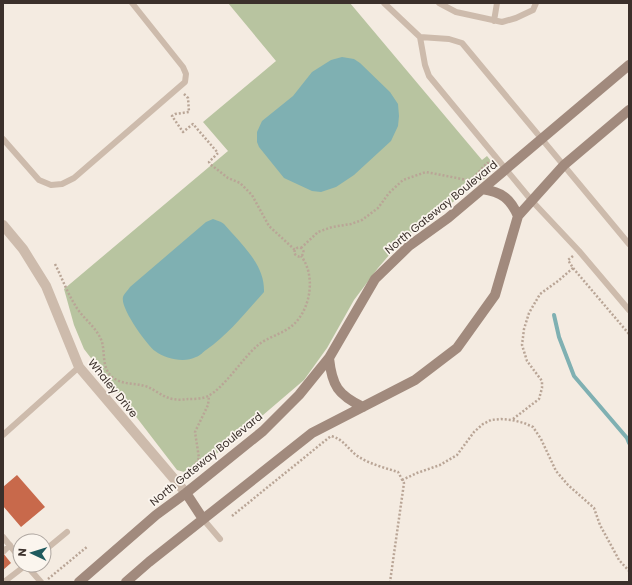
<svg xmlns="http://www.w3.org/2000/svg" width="632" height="585" viewBox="0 0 632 585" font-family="Poppins,sans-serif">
  <rect width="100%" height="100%" fill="#f4ebe1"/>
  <!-- green -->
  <path fill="#b8c4a0" d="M228 3H350L482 160 487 156 491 161 488 176 403 239 378 268 354 300 327 348 304 380 234 440 191 474 177 470 84 349 74 325 64 289 228 151 203 122 276 61Z"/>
  <!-- water -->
  <path fill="#7fb0b2" d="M342 57 354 59 360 63 390 92 398 104 399 116 398 126 391 141 354 175 336 187 321 192 312 191 284 178 259 147 257 142V132L262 121 293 96 312 72 331 60Z
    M213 219 221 222 224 224C241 244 265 264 264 292 246 312 229 334 206 350 203 352 200 356 196 357 184 363 166 359 155 351 147 345 120 308 123 297 124 294 128 290 130 287L206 222Z"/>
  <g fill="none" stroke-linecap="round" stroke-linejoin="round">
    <!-- stream -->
    <path stroke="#7fb0b2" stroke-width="4" d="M554 315 559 337 574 376 627 438 629 443"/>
  </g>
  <!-- building -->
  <path fill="#c8694b" d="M17 475 45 507 21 527 3 506V487Z
    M3 553 11 563 3 570Z"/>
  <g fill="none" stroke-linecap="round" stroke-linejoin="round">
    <!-- path -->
    <path stroke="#b9a596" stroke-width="2.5" stroke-dasharray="2 2" stroke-linecap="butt" d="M184 94 188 98 189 112 175 114 172 116 183 132 193 124 218 153 209 162 210 164 228 178 240 183 252 195 269 226 295 250
      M294.5 252a4.5 4.5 0 1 1 9 0a4.5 4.5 0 1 1-9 0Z
      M301 248 318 232 332 227 351 224 362 220 378 208 389 193 403 180 426 172 467 180 472 179 487 163H490
      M573 256 568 260 573 268 629 334
      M55 264C62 278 67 292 75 305 82 318 97 327 102 342 105 353 102 367 111 376 122 386 135 382 148 387 155 390 162 396 169 398 174 400 182 400 188 399 194 399 202 399 208 396 224 388 242 359 257 346 267 337 283 334 293 325 311 309 316 275 301 256
      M513 419 539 399 542 388V381L527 361 522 345 524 329 529 313 540 294 558 281 573 268
      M184 474 195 465 199 458 195 432 208 405 209 396
      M402 480 417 473 440 465 457 455 474 432 483 424 491 420 501 419 512 420 524 423 533 427 541 439 556 471 568 485 594 508 600 525 619 560 629 571
      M232 516 326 440 331 436C344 439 348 450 359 457 370 464 385 468 398 472L404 483 390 582
      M48 579 88 546"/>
    <!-- lane -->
    <path stroke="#cdbbac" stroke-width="6" d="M384 3 420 37 425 65 429 76 532 201 579 251 629 310
      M439 3 456 12 502 22 516 18 533 10 536 3
      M494 21 497 3
      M420 37 449 39 462 43 629 244
      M3 139 39 180 51 185 62 184 74 178 185 82 186 74 183 67 132 3
      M3 435 79 367
      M203 519 220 539
      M3 537 20 558
      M44 551 67 532
      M3 552 10 545
      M4 582 26 565 41 582"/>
    <!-- street -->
    <path stroke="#cdbbac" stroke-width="10" d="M3 225 23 249 46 286 79 367 186 493"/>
    <!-- secondary -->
    <path stroke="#a18a7d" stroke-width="10" d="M482 189C502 192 510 198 518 216
      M329 358C332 386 338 395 363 407
      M186 493 203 519
      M79 582 156 515 186 493 263 431 299 395 329 358 375 279 409 246 448 218 629 65
      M126 582 149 562 312 433 415 380 457 348 495 295 518 216 564 165 629 110"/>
  </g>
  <g text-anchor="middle" stroke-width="3.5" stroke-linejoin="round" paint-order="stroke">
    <!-- street labels -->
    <g font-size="11" fill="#3b302b" stroke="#fbf5ee">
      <text transform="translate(441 207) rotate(-39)" y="4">North Gateway Boulevard</text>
      <text transform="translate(113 388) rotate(51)" y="4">Whaley Drive</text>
      <text transform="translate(206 459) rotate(-39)" y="4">North Gateway Boulevard</text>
    </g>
  </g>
  <!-- border -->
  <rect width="632" height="585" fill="none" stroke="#3b302b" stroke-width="8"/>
  <!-- north arrow -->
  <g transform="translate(32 553) rotate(274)"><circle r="19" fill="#fbf5ee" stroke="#aea6a0"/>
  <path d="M0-3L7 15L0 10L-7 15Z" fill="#1f5a5e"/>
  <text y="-6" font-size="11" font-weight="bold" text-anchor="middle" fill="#3b302b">N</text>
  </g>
</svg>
